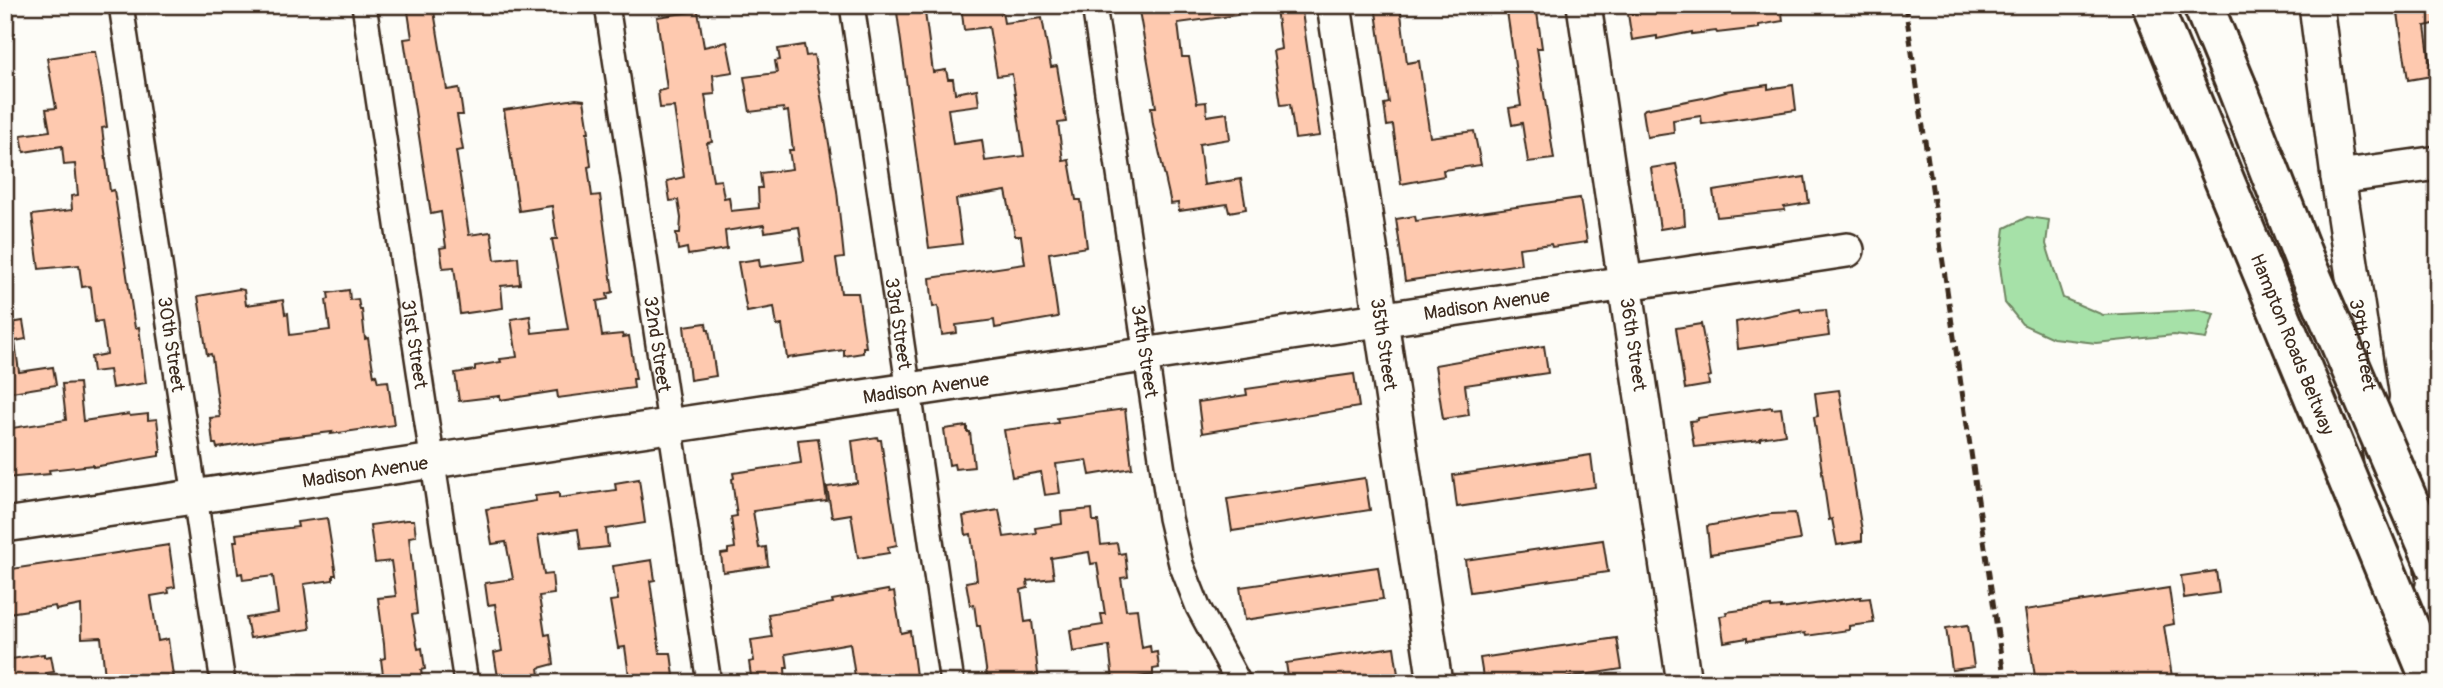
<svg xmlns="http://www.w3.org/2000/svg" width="2443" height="688" viewBox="0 0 2443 688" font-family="Pangolin,sans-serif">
  <rect width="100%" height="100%" fill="#fdfcf7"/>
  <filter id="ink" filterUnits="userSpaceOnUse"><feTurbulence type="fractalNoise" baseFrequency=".0143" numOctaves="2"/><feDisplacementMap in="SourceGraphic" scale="14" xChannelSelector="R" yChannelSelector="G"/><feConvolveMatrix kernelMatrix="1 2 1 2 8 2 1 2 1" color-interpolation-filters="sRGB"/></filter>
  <g filter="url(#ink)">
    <!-- green -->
    <path fill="#a6e1a8" stroke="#708663" stroke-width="2" d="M2027 217 2049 220 2046 244 2063 298 2103 315 2199 310 2214 314 2206 339 2174 335 2096 343 2053 338 2022 324 2005 303 2000 266 2005 228Z"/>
    <!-- building -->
    <path fill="#fec9af" stroke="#3b2a1e" stroke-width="2" d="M407 5H433L447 90 459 88 463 115H457L463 150 456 151 469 235 491 232 495 260 518 257 520 284 501 286 503 308 460 314 454 267 443 268 440 248 446 247 441 212 431 214 404 39 412 38Z
      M896 5H924L933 72 946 70 948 79H953L955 93 977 89 979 105 948 109 953 144 982 140 985 161 1024 156 1012 74 997 76 989 27 964 30 961 5H1001L1004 23 1042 18 1051 67 1057 66 1062 96 1066 122 1058 123 1063 161 1069 160 1076 200H1081L1087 247 1049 253 1058 317 995 328 994 320 956 325 957 333 942 335 938 306 933 307 930 278 1025 264 1021 236H1015L1006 191 956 199 962 244 929 248Z
      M1138 5H1237L1238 15 1178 23 1182 57H1189L1197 103 1206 102 1207 116 1227 113 1230 139 1199 144 1204 185 1241 179 1246 209 1229 212 1227 204 1179 211 1178 203 1171 204 1153 124 1151 107H1156Z
      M1291 5H1301L1320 136 1295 139 1290 104 1281 105 1273 51 1281 49 1276 8Z
      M1375 5H1400L1407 63 1419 61 1430 137 1474 131 1481 165 1443 170 1444 176 1401 184 1393 125 1387 126 1384 104 1389 103Z
      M1506 5H1536L1542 48H1537L1554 159 1528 162 1522 123 1512 125 1509 108 1521 106Z
      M1676 5H1781L1783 21 1759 25V28L1717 33 1716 31 1692 34V32L1657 39V36L1632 40 1628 14Z
      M2438 7V23L2425 26 2432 76 2408 80 2398 13Z
      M698 11 704 47 727 42 733 72 713 75 715 94 705 95 712 142 707 143 713 181 721 180 724 198 729 197 731 211 759 208 758 188H762L760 173 792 169 789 150H793L788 111 784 112 783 108 750 112 744 77 777 73 775 61 780 60 778 49 804 45 806 56 814 55 837 191 844 258 836 259 841 293H858L866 347H863V353L844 356V350L787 358 782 325 777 326 774 307 747 312 738 262 759 259 760 267 804 261 799 227 765 232 764 225 725 231 727 249 688 255 687 248 678 250 676 233H680L681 218 678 200 670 201 667 181 684 177 674 107 660 108 658 91 667 89 657 17Z
      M88 52H95L103 97 107 127 102 128 110 191 114 190 135 328 139 327 146 383 112 388 109 370 93 372 91 357 107 354 102 321 95 322 91 288 89 286 82 287 79 265 39 269 32 215 72 210 71 196 78 195 75 164 64 165 62 146 24 152 21 135 50 131 46 109 56 108 47 58Z
      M1768 85V89L1793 85 1796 110 1702 124 1701 116 1673 120 1674 133 1647 137 1643 111 1645 109 1703 98 1726 92 1725 91Z
      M576 99 584 100 589 132H587L591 166 588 167 592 196 600 195 613 292 607 294 608 299 597 301 602 336 622 334 623 337 629 336 636 379H633L634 388 558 398 557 391 500 400V396L459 401 455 373 475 370V366L501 362 500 359 517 357 511 319 530 316 532 333 568 329 552 239H557L552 206 519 211 504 110Z
      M1676 164 1683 196 1685 225 1660 229 1651 168Z
      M1805 177 1809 203 1784 207 1785 210 1717 217 1713 191Z
      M1580 198 1587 242 1552 247 1551 244 1519 248 1521 264 1405 281 1396 219 1415 216 1416 221Z
      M239 289 244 290 246 305 283 300 285 314 288 313 290 335 330 330 326 300 329 299 328 293 349 290 350 300 358 299 360 310H362L365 339 368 338 374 376 376 375 378 382 388 381 394 425 331 434 332 432 279 438 217 448 216 444H213L210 418 220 417 212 357 211 354 207 355 198 296Z
      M1800 309 1801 312 1826 310 1829 336 1738 349 1736 322Z
      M23 321 26 339 5 343V324Z
      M706 323 707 330H709L716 376 690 380 684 326Z
      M1701 324 1711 376 1708 377 1709 385 1685 389 1676 328Z
      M15 342 19 372 53 367 56 385 5 393V343Z
      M1544 346 1548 373 1465 385 1469 415 1443 419 1435 365Z
      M1354 374 1359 407 1202 433 1198 402 1247 395 1246 389Z
      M79 383 83 421 129 414 130 416 148 414V420L157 419 161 452H159V456L93 467V465L49 470 50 474 5 478V429L66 420 62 384Z
      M1839 390 1862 531V541L1837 545 1832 519 1829 520 1814 417 1818 416 1815 393Z
      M1772 407V409L1781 408 1785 434 1760 438V440L1694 447 1690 421 1698 420V418Z
      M1125 409 1132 468 1090 475 1087 460 1056 464 1060 493 1045 495 1041 472 1012 477 1004 430 1058 423 1057 418Z
      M967 426V432H970L974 467 955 469 954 464 949 465 944 429Z
      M877 437 878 440H881L897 545 888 547 889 553 858 558 851 514 832 517 827 487 857 483 852 441Z
      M818 438 827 501 753 511 759 548 766 547 768 566 723 572 721 554 728 553V549L735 548 731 517 737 516 732 479 734 478 733 473 801 463 798 440Z
      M1591 455 1595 487 1457 507 1453 475Z
      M1365 478 1370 510 1232 531 1227 499Z
      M639 479 645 523 606 529 608 547 581 550 578 529 538 535 544 575 552 574 554 594 539 596 545 635 550 634 554 664 539 668 541 683H499L494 653 502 651 495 604 488 605 485 583 513 579 506 542 492 544 486 509 536 501 535 496 559 493V498L616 490 615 483Z
      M1092 509 1093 521H1098L1101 545 1117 543 1119 554 1125 553 1128 577 1121 578 1126 610 1137 609 1142 648 1150 646 1151 653 1157 652 1159 668 1153 669V675L1113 680 1109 646 1073 652 1070 630 1103 625 1101 614H1105L1097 563 1091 564 1089 552 1051 558 1054 578 1027 581 1028 588 1021 590 1025 622 1032 621 1039 683H988L980 626H977L974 604 970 605 966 582 977 580 971 534 966 535 963 516 999 510 1004 537 1036 533 1035 528 1062 524 1061 512Z
      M1795 513 1800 540 1710 554 1707 526 1771 514Z
      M327 518 336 575H333V580L304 584 310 629 250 638 246 618 278 613 273 576 243 580 242 573 238 574 234 541H237L236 534 298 527 297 522Z
      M406 520H414L416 536 409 537 417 614 412 615 418 649 422 648 425 669 421 670 423 683H384L381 659 385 658 384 644 378 598 396 596 391 561 375 563 370 525Z
      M1603 540 1608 572 1470 592 1465 560Z
      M169 545 175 587 168 588 169 593 151 596 158 641 168 639 173 676 128 683H119L118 675 105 677 101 637 82 638 81 605 56 610 55 606 8 613 5 596V570Z
      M652 560 655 580 650 581 660 653H671L674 676 667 677V679L630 683 625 647 618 648 610 601 618 600 613 566Z
      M1378 567 1383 599 1245 620 1240 587Z
      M2216 571 2219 593 2184 598 2181 576Z
      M2169 588 2174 624 2164 626 2173 683H2036L2025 610Z
      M888 590 889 593 894 592 901 633 910 631 917 683H856L850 643 786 654 788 668H785L786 683H752L749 662 754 661 751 640 772 637 768 614 833 603 832 600Z
      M1861 597V599L1870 598 1874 623 1849 626V630L1806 636 1805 633 1747 641V638L1724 642 1720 616 1727 615 1726 612 1771 606V608L1781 607V609Z
      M1968 625 1974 667 1952 670 1946 628Z
      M1617 638 1622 669 1531 683H1484L1480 658Z
      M1394 647 1399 681 1289 683 1286 663Z
      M44 654V657L51 656 54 672 46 673 48 683H10L7 662H11V659Z"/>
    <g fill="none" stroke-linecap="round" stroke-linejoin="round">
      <!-- street casing -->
      <g stroke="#3b2a1e" stroke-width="28">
        <g id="street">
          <path id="s1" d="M121 5 223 683"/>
          <path id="s2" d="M364 5 466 683"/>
          <path id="s3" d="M607 5 709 683"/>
          <path id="s4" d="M852 5 952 683"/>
          <path id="s5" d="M1094 5 1170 518 1181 564 1198 607 1239 683"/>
        </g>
      </g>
      <!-- secondary casing -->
      <g stroke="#3b2a1e" stroke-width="38">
        <g id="secondary">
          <path id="s6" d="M1334 5 1435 683"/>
          <path id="s7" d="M1584 5 1684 683"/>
          <path id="s8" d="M2316 5 2338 177 2371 396"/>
          <path d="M2338 177 2438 163"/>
          <path d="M2380 453 2398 580"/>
          <path id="s9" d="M5 525 1847 250"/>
        </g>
      </g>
      <!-- highway casing -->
      <g stroke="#3b2a1e" stroke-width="44">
        <path id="highway" d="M2152 5 2323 419
          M2203 5 2236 85"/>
      </g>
      <!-- street -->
      <use href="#street" stroke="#fdfcf7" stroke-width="23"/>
      <!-- secondary -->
      <use href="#secondary" stroke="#fdfcf7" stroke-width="33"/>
      <!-- highway -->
      <use href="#highway" stroke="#fdfcf7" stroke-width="38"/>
      <!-- rail -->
      <path stroke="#3b2a1e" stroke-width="5" stroke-dasharray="10 5" stroke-linecap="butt" d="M1905 5 2005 683"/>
      <!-- highway-bridge casing -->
      <g stroke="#3b2a1e" stroke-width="44" stroke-linecap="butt">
        <path id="highway-bridge" d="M2236 85 2306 264 2438 570
          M2323 419 2432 683"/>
      </g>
      <!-- highway-bridge -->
      <use href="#highway-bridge" stroke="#fdfcf7" stroke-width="38"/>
    </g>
  </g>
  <g text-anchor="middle" stroke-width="5" stroke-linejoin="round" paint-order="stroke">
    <!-- street labels -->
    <g font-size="19" fill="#3b2a1e" stroke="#fdfcf7">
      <text dy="7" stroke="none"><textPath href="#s9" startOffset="1498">Madison Avenue</textPath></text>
      <text dy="7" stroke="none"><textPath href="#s4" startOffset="322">33rd Street</textPath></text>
      <text dy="7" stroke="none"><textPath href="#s1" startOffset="343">30th Street</textPath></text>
      <text dy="7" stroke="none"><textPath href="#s2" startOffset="343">31st Street</textPath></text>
      <text dy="7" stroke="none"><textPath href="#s3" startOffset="343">32nd Street</textPath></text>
      <text dy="7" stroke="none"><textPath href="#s6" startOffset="343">35th Street</textPath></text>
      <text dy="7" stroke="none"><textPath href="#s7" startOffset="343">36th Street</textPath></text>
      <text transform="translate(2293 344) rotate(68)" y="7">Hampton Roads Beltway</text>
      <text dy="7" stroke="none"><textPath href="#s8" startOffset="343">39th Street</textPath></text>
      <text dy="7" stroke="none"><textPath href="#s5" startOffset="350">34th Street</textPath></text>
      <text dy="7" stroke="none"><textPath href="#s9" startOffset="931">Madison Avenue</textPath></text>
      <text dy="7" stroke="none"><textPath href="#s9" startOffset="364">Madison Avenue</textPath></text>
    </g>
  </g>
  <!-- margin -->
  <rect width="2443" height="688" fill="none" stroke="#fdfcf7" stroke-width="28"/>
  <rect x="14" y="14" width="2415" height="660" fill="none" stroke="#3b2a1e" stroke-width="2.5" filter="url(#ink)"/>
</svg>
